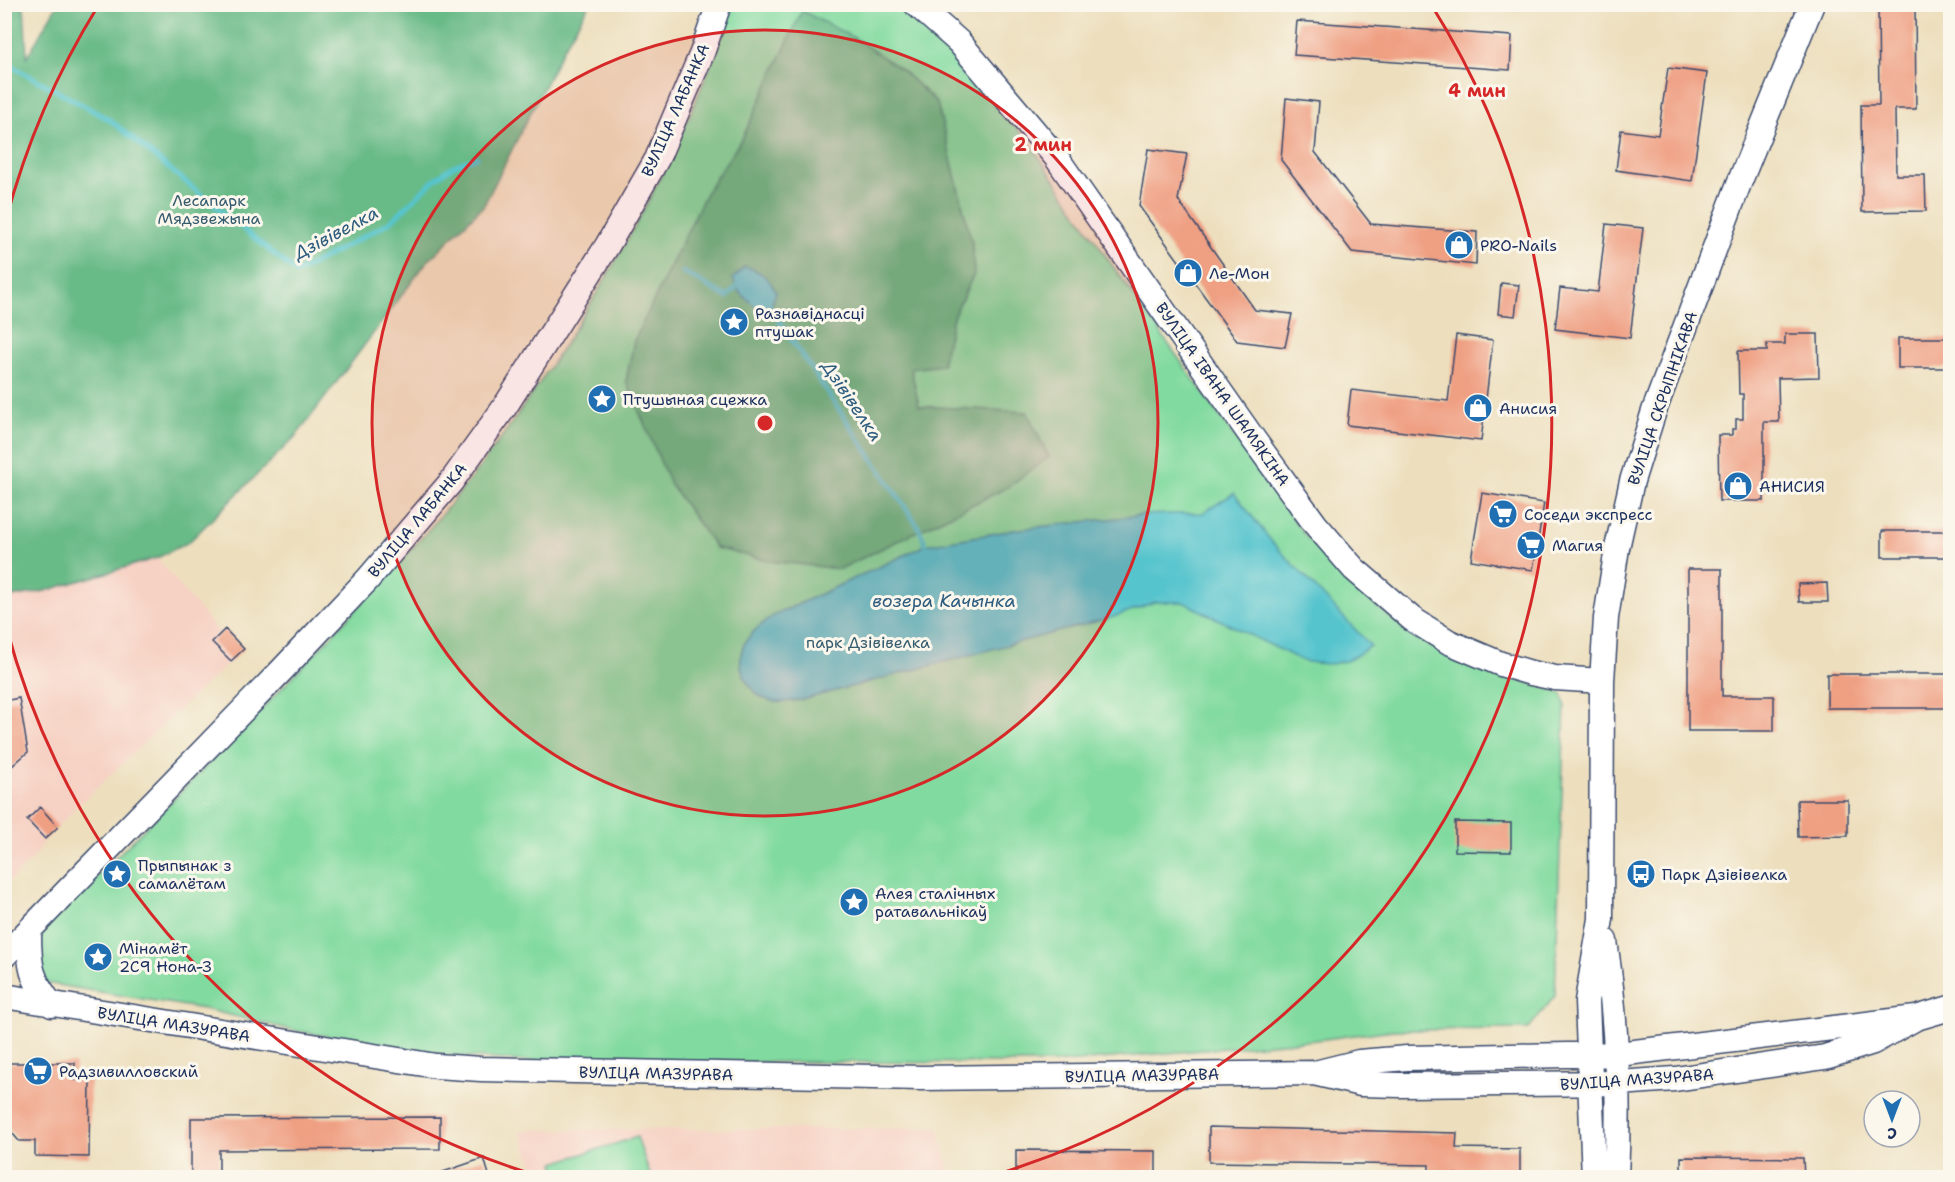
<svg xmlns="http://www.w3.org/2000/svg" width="1955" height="1182" viewBox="0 0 1955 1182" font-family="'Shantell Sans',sans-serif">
  <rect width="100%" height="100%" fill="#fbf7ec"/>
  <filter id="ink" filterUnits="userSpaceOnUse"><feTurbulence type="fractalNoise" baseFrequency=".0167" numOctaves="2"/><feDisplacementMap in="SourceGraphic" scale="12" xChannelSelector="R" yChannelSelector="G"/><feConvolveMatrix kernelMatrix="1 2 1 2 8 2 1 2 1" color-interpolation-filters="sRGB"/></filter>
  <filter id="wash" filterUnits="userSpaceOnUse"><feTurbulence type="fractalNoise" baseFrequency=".008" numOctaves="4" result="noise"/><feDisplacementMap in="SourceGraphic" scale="24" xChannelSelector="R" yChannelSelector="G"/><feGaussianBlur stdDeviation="1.35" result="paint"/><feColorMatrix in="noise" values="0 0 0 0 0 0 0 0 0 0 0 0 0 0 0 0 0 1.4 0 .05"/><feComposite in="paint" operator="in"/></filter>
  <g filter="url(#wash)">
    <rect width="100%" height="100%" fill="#eddfbe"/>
    <!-- built -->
    <path fill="#f6d2c4" d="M157 558 220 634 212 642 231 661 82 802 45 839 37 854 5 886V598L45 591Z
      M938 1128 952 1177H537L520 1130Z"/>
    <!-- green -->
    <path fill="#81da9f" stroke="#4e847e" stroke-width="1.5" d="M732 5H897L929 27 985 87 1033 148 1112 265 1304 534C1350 585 1399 633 1462 662 1494 677 1530 680 1562 694L1565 703 1555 996 1528 1029 1393 1030 1317 1040 1053 1063 520 1061 431 1054 297 1031 204 1009 33 981 21 973 18 955C120 854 221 753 319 649 379 585 441 521 493 449 591 314 680 164 732 5Z
      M637 1137 651 1177H558L554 1163Z"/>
    <!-- forest -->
    <path fill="#68ba86" stroke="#427472" stroke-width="1.5" d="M5 4 24 5 27 57 57 5H589L564 47 484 205 426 263 297 435 189 542 157 558 45 591 5 598Z
      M802 11 856 39 902 70 937 103 972 243 974 274 953 317 942 365 911 369 919 406 1027 412 1049 457 1006 488 840 569 769 561 716 548 670 484 626 381 634 341 707 191 743 137Z"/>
    <!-- water -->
    <path fill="#57c4cd" stroke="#397a96" stroke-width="1.5" d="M744 267C759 269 771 279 776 293L771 306 760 310 740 293 733 279Z
      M1234 493 1272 542 1371 646 1349 660 1331 664 1315 663 1303 661 1183 602H1155L1113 617 801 700C793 701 784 703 777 702 753 700 736 673 742 650 746 635 762 624 773 616L926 545 1020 529 1143 515 1203 513Z"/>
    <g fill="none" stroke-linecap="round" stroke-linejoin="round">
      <!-- stream -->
      <path stroke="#57c4cd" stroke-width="5" d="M4 62 110 120 297 273 390 222 435 179 453 166 477 157
        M683 272 727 297 741 282
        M766 302 918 526 926 545"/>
    </g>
    <g id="blocks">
      <!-- building -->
      <path fill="#ef9f82" d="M1878 4H1915L1916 109H1895L1896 175H1925L1926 211 1862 212 1861 105H1879Z
        M1297 21 1512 36 1510 70 1294 55Z
        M1668 68 1707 73 1692 181 1616 170 1621 130 1658 135Z
        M1286 98 1319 102 1315 152 1371 224 1477 232 1476 265 1352 252 1281 160Z
        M1148 149 1187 154 1178 200 1255 310 1292 314 1285 347 1237 341 1139 206Z
        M1606 224 1643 228 1630 338 1555 329 1560 288 1598 292Z
        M1501 283 1519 285 1515 316 1498 314Z
        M1785 334H1818L1819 377 1778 378 1779 422H1764V501H1719L1718 435H1732V429H1736V419H1743V394H1739L1738 351H1767V344H1785Z
        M1456 335 1493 340 1481 441 1347 425 1351 390 1448 401Z
        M1898 338H1950V368H1898Z
        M1482 493 1544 503 1533 570 1471 560Z
        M1882 531H1950V557H1882Z
        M1688 569H1722V696H1774V731H1688Z
        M1827 583 1828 602H1799L1798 584Z
        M225 629 244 649 231 661 212 642Z
        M1827 674H1950V708H1827Z
        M19 698 28 752 4 773V701Z
        M1797 800H1848V836L1798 837Z
        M40 807 58 827 45 839 27 820Z
        M1455 822 1511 823V852L1455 851Z
        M7 1063H75L74 1080H90L89 1157 35 1156V1141H19L7 1127Z
        M440 1117V1149L219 1150V1178H191V1118Z
        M1209 1127 1457 1133 1456 1148 1520 1149V1178L1429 1173V1165L1209 1162Z
        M1016 1150 1156 1151V1178H1016Z
        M1681 1157 1803 1158 1804 1178H1681Z
        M484 1158 490 1178H434V1175Z"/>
    </g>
  </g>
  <g filter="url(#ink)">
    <use href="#blocks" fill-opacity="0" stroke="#3a496c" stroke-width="1.5"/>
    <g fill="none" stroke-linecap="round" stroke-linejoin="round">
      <!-- secondary casing -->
      <g stroke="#3a496c" stroke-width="27">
        <path id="secondary" d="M916 4 959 42 1056 157 1254 440 1315 524 1354 569 1412 619 1449 642 1501 664 1531 673 1555 678 1602 681
          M29 934C29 966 31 980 52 1005
          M1605 941C1617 1020 1620 1097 1616 1178
          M4 956 282 670 368 579 451 482 504 408 607 246 657 159 702 53 719 4
          M4 996 436 1066 481 1069 921 1078 1314 1073 1361 1084 1400 1085 1619 1083 1675 1079 1825 1057 1873 1042 1916 1018
          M1319 1072 1359 1062 1407 1058 1618 1054 1916 1018 1950 1008
          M1594 1178 1587 1001 1601 919 1602 681 1606 618 1617 548 1632 481 1654 411 1738 186 1812 4"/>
      </g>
      <!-- secondary -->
      <use href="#secondary" stroke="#fff" stroke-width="24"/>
    </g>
  </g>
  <!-- distance rings -->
  <circle cx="765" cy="423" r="393" fill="#d62828" fill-opacity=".12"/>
  <g fill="none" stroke="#d62828" stroke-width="3">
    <circle cx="765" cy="423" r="393"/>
    <path d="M542 1177A786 786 0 0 1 6 626M6 220A786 786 0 0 1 98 6M1432 6A786 786 0 0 1 988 1177"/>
  </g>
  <!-- icons -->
  <defs>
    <g id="shop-disc" transform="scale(1.5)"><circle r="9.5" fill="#1f6fb2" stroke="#fbf7ec"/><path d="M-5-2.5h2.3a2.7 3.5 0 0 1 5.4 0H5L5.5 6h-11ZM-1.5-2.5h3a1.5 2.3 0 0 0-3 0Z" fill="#fff"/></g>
    <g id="sight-disc" transform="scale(1.5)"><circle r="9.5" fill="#1f6fb2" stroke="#fbf7ec"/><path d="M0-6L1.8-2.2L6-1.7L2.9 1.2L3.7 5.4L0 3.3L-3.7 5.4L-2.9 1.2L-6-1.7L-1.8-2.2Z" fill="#fff"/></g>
    <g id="supermarket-disc" transform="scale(1.5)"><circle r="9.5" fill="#1f6fb2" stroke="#fbf7ec"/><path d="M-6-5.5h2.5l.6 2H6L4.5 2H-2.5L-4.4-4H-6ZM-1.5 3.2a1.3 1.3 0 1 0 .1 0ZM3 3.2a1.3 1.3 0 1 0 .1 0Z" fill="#fff"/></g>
    <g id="bus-disc" transform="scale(1.5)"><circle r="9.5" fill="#1f6fb2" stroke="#fbf7ec"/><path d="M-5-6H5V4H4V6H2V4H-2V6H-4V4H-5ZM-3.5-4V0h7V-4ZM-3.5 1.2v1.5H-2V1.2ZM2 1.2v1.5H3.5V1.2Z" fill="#fff"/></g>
  </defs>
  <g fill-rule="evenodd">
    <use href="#shop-disc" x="1459" y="245"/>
    <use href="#shop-disc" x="1188" y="273"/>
    <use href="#sight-disc" x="734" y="322"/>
    <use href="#sight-disc" x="602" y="399"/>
    <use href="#shop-disc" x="1478" y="408"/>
    <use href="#shop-disc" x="1738" y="486"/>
    <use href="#supermarket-disc" x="1503" y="514"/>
    <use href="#supermarket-disc" x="1531" y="545"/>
    <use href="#sight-disc" x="117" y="874"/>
    <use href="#bus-disc" x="1641" y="874"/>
    <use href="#sight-disc" x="854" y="902"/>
    <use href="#sight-disc" x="98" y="957"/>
    <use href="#supermarket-disc" x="38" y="1071"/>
  </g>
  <g text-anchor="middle" stroke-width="6" stroke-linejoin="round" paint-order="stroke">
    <!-- street labels -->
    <g font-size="16" fill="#1b2f5e" stroke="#fbf7ec">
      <text transform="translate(675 110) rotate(-66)" y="6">ВУЛІЦА ЛАБАНКА</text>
      <text transform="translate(1223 394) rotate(55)" y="6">ВУЛІЦА ІВАНА ШАМЯКІНА</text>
      <text transform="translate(1662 398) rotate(-71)" y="6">ВУЛІЦА СКРЫПНІКАВА</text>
      <text transform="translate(417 520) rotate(-50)" y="6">ВУЛІЦА ЛАБАНКА</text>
      <text transform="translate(174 1024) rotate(9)" y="6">ВУЛІЦА МАЗУРАВА</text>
      <text transform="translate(656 1073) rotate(1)" y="6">ВУЛІЦА МАЗУРАВА</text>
      <text transform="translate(1142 1075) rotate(-1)" y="6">ВУЛІЦА МАЗУРАВА</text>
      <text transform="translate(1637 1079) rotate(-4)" y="6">ВУЛІЦА МАЗУРАВА</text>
    </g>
    <!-- park labels -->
    <g font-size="16" fill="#345a6e" stroke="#fbf7ec">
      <text x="209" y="206">Лесапарк<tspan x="209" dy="18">Мядзвежына</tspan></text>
      <text x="868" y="648">парк Дзівівелка</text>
    </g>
    <!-- poi labels -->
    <g font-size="16" fill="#1b2f5e" stroke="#fbf7ec" text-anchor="start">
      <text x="1480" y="251">PRO-Nails</text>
      <text x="1209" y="279">Ле-Мон</text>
      <text x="755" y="319">Разнавіднасці<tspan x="755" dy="18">птушак</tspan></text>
      <text x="623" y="405">Птушыная сцежка</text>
      <text x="1499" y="414">Анисия</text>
      <text x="1759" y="492">АНИСИЯ</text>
      <text x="1524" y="520">Соседи экспресс</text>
      <text x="1552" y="551">Магия</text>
      <text x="138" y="871">Прыпынак з<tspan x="138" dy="18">самалётам</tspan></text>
      <text x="1662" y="880">Парк Дзівівелка</text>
      <text x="875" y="899">Алея сталічных<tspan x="875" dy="18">ратавальнікаў</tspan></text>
      <text x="119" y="954">Мінамёт<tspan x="119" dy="18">2С9 Нона-З</tspan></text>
      <text x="59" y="1077">Радзивилловский</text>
    </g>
    <!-- water labels -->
    <g font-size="18" font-style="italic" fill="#2d5c7f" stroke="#fbf7ec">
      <text transform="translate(336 233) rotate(-28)" y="6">Дзівівелка</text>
      <text transform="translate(852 401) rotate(56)" y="6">Дзівівелка</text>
      <text x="944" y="607">возера Качынка</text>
    </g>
  </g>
  <circle cx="765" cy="423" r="9" fill="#d62828" stroke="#fbf7ec" stroke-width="3"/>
  <g font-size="18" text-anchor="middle" font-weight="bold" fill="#d62828" stroke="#fbf7ec" stroke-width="6" stroke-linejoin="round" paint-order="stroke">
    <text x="1477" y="97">4 мин</text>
    <text x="1043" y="151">2 мин</text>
  </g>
  <!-- margin -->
  <rect width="1955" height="1182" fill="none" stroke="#fbf7ec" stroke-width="24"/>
  <!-- north arrow -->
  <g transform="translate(1892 1119) rotate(180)"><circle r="28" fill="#fbf7ec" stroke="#a1a7b3" stroke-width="1.5"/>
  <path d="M0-4.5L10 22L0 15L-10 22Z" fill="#1f6fb2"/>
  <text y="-9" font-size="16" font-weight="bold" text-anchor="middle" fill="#1b2f5e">С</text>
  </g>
</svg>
